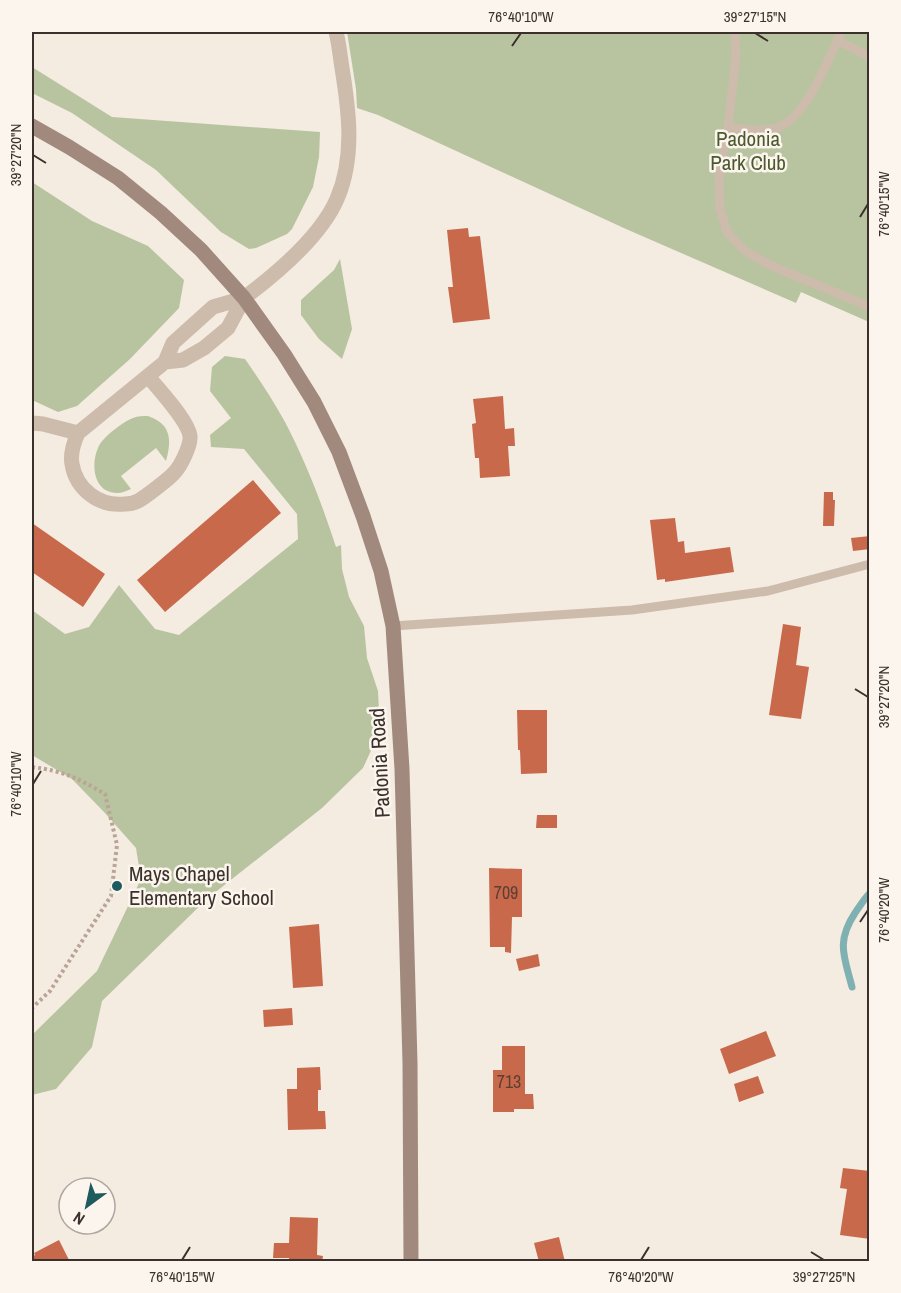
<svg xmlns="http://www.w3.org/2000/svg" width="901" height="1293" viewBox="0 0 901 1293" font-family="'Archivo Narrow',sans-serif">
  <rect width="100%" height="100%" fill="#f4ebe1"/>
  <!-- green -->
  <path fill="#b8c4a0" d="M347 32H869V322L801 292 796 303 626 229 378 115 357 108 356 89Z
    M32 67 112 117 320 132 319 157 313 187 292 229 287 234 256 248 249 249 221 232 156 170 72 113 32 93Z
    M32 182 92 221 148 246 184 280 179 308 130 359 77 406 58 412 32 400 33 273 32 269Z
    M340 259 352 329 342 359 319 339 301 315V300L334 270Z
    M225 356 245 359C259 379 273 400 285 422 306 462 322 504 336 547L341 545 342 569 349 597 364 626 367 658 378 691 380 731 363 768 322 808 208 898 102 1001 92 1047 56 1089 32 1095V1035L97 971 141 879 136 848 104 812 72 779 32 755V610L65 634 89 627 119 585 155 629 179 635 298 539 297 514 244 449 211 447 210 435 231 418 210 391 212 367Z
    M148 416C171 424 172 439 166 461L156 448 121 476 131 489C126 491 122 493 117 493 92 493 90 461 100 444 105 436 124 421 133 418 138 416 143 416 148 416Z"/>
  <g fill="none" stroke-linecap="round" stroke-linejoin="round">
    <!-- stream -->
    <path stroke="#7fb0b2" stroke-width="7" d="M852 987C844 956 836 942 855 913 860 906 864 899 870 893"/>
  </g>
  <!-- building -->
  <path fill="#c8694b" d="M468 228 469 237 480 236 490 319 453 323 448 287H453L447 230Z
    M503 396 505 429 514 428 515 446H508L510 476 480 478 479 458H475L472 424 476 423 473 399Z
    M253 480 281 513 165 612 137 580Z
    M824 492H833V500H835L834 526H823Z
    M675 518 678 542 684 541 685 553 730 547 734 572 665 582V579L657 580 650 520Z
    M32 523 105 574 83 607 32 572Z
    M870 536V549L853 551 851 538Z
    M783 624 801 627 796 665 809 667 801 719 769 715Z
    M517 710H547V773L521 774 520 750H518Z
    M537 815H557V828H536Z
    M489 868 522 869V917H512L511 953 505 952V947H490Z
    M319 924 323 986 293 988 289 927Z
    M538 954 540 966 519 971 516 959Z
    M292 1008 293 1025 264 1027 263 1010Z
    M766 1031 776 1056 729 1074 720 1049Z
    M502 1046H525V1094H533L534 1109H514V1112H493V1070H502Z
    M320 1067 321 1090H318V1111H325L326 1129 288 1130 287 1089H297V1068Z
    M758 1076 764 1093 739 1102 734 1084Z
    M843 1168 870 1171V1239L840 1235 847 1189 840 1188Z
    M290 1217 318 1218 317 1255 323 1256 322 1262H289V1258H273L274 1243H289Z
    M559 1237 565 1262H539L534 1243Z
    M59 1240 70 1262H32V1257L35 1255 34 1253Z"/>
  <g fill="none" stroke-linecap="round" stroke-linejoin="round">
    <!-- path -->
    <path stroke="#b9a596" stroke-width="4" stroke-dasharray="3 3" stroke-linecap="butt" d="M32 767C63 771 78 778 105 794L117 845 111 896 50 991 32 1008"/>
    <!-- service -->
    <path stroke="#cdbbac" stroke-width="9" d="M735 32 736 56 728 127 719 176 720 209 727 232 745 251 772 266 870 307
      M837 40 870 57
      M728 127C745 129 762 133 779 127 806 117 830 57 841 32
      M393 626 632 610 768 591 870 564"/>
    <!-- minor -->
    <path stroke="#cdbbac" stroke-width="15" d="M165 362 183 360 204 348 228 328 244 298
      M148 376C158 389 188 420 190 436 191 445 181 466 174 473 170 478 144 498 138 501 134 503 128 504 125 504 99 507 76 489 72 464 70 454 74 442 78 433L165 362 173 343 213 307 244 298
      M32 423 43 424 78 433"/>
    <!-- tertiary -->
    <path stroke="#cdbbac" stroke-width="15" d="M244 298C276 274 321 236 337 199 355 157 349 111 342 68 340 56 339 43 336 32"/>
    <!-- secondary -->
    <path stroke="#a18a7d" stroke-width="15" d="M32 126 69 147 118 178 161 213 201 250 244 298 284 354 314 402 339 452 363 516 381 571 393 626 402 769 410 1063 411 1262"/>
  </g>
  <!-- ticks -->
  <path fill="none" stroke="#3b302b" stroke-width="2" d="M755 33 768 41M512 46 521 33M33 155 46 163M860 217 868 204M855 689 868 697M33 784 41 771M860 922 868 910M811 1252 824 1260M182 1260 190 1247M641 1260 649 1247"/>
  <!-- markers -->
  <circle fill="#1f5a5e" stroke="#fbf5ee" stroke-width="2" cx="117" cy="886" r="6"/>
  <g text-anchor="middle" stroke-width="5" stroke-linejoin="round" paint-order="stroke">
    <!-- number labels -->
    <g font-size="18" fill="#5e3e33">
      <text x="506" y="899">709</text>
      <text x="509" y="1088">713</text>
    </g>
    <!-- park labels -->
    <g font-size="21" fill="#4a5a2e" stroke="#fbf5ee">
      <text x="748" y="146">Padonia<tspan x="748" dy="24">Park Club</tspan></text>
    </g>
    <!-- street labels -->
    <g font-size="21" fill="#3b302b" stroke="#fbf5ee">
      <text transform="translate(380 763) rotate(-93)" y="7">Padonia Road</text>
    </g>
    <!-- poi labels -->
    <g font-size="21" fill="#3b302b" stroke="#fbf5ee" text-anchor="start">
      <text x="129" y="881">Mays Chapel<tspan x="129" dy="24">Elementary School</tspan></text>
    </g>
  </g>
  <!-- border -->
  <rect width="901" height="1293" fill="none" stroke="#fbf5ee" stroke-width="66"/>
  <!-- north arrow -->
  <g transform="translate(87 1206) rotate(213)"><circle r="28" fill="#fbf5ee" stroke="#aea6a0" stroke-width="1.5"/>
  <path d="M0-4.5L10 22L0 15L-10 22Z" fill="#1f5a5e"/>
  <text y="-9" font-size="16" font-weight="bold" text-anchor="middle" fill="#3b302b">N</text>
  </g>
  <rect x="33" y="33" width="835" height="1227" fill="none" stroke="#3b302b" stroke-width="2"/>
  <g font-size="15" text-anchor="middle" fill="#3b302b">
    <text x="521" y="22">76°40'10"W</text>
    <text x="755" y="22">39°27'15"N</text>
    <text transform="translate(16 155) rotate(-90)" y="5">39°27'20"N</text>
    <text transform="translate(884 204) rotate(-90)" y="5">76°40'15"W</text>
    <text transform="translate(884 697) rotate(-90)" y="5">39°27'20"N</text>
    <text transform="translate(16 784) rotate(-90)" y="5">76°40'10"W</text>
    <text transform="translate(884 910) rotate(-90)" y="5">76°40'20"W</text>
    <text x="182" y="1282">76°40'15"W</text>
    <text x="641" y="1282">76°40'20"W</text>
    <text x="824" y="1282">39°27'25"N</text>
  </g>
</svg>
